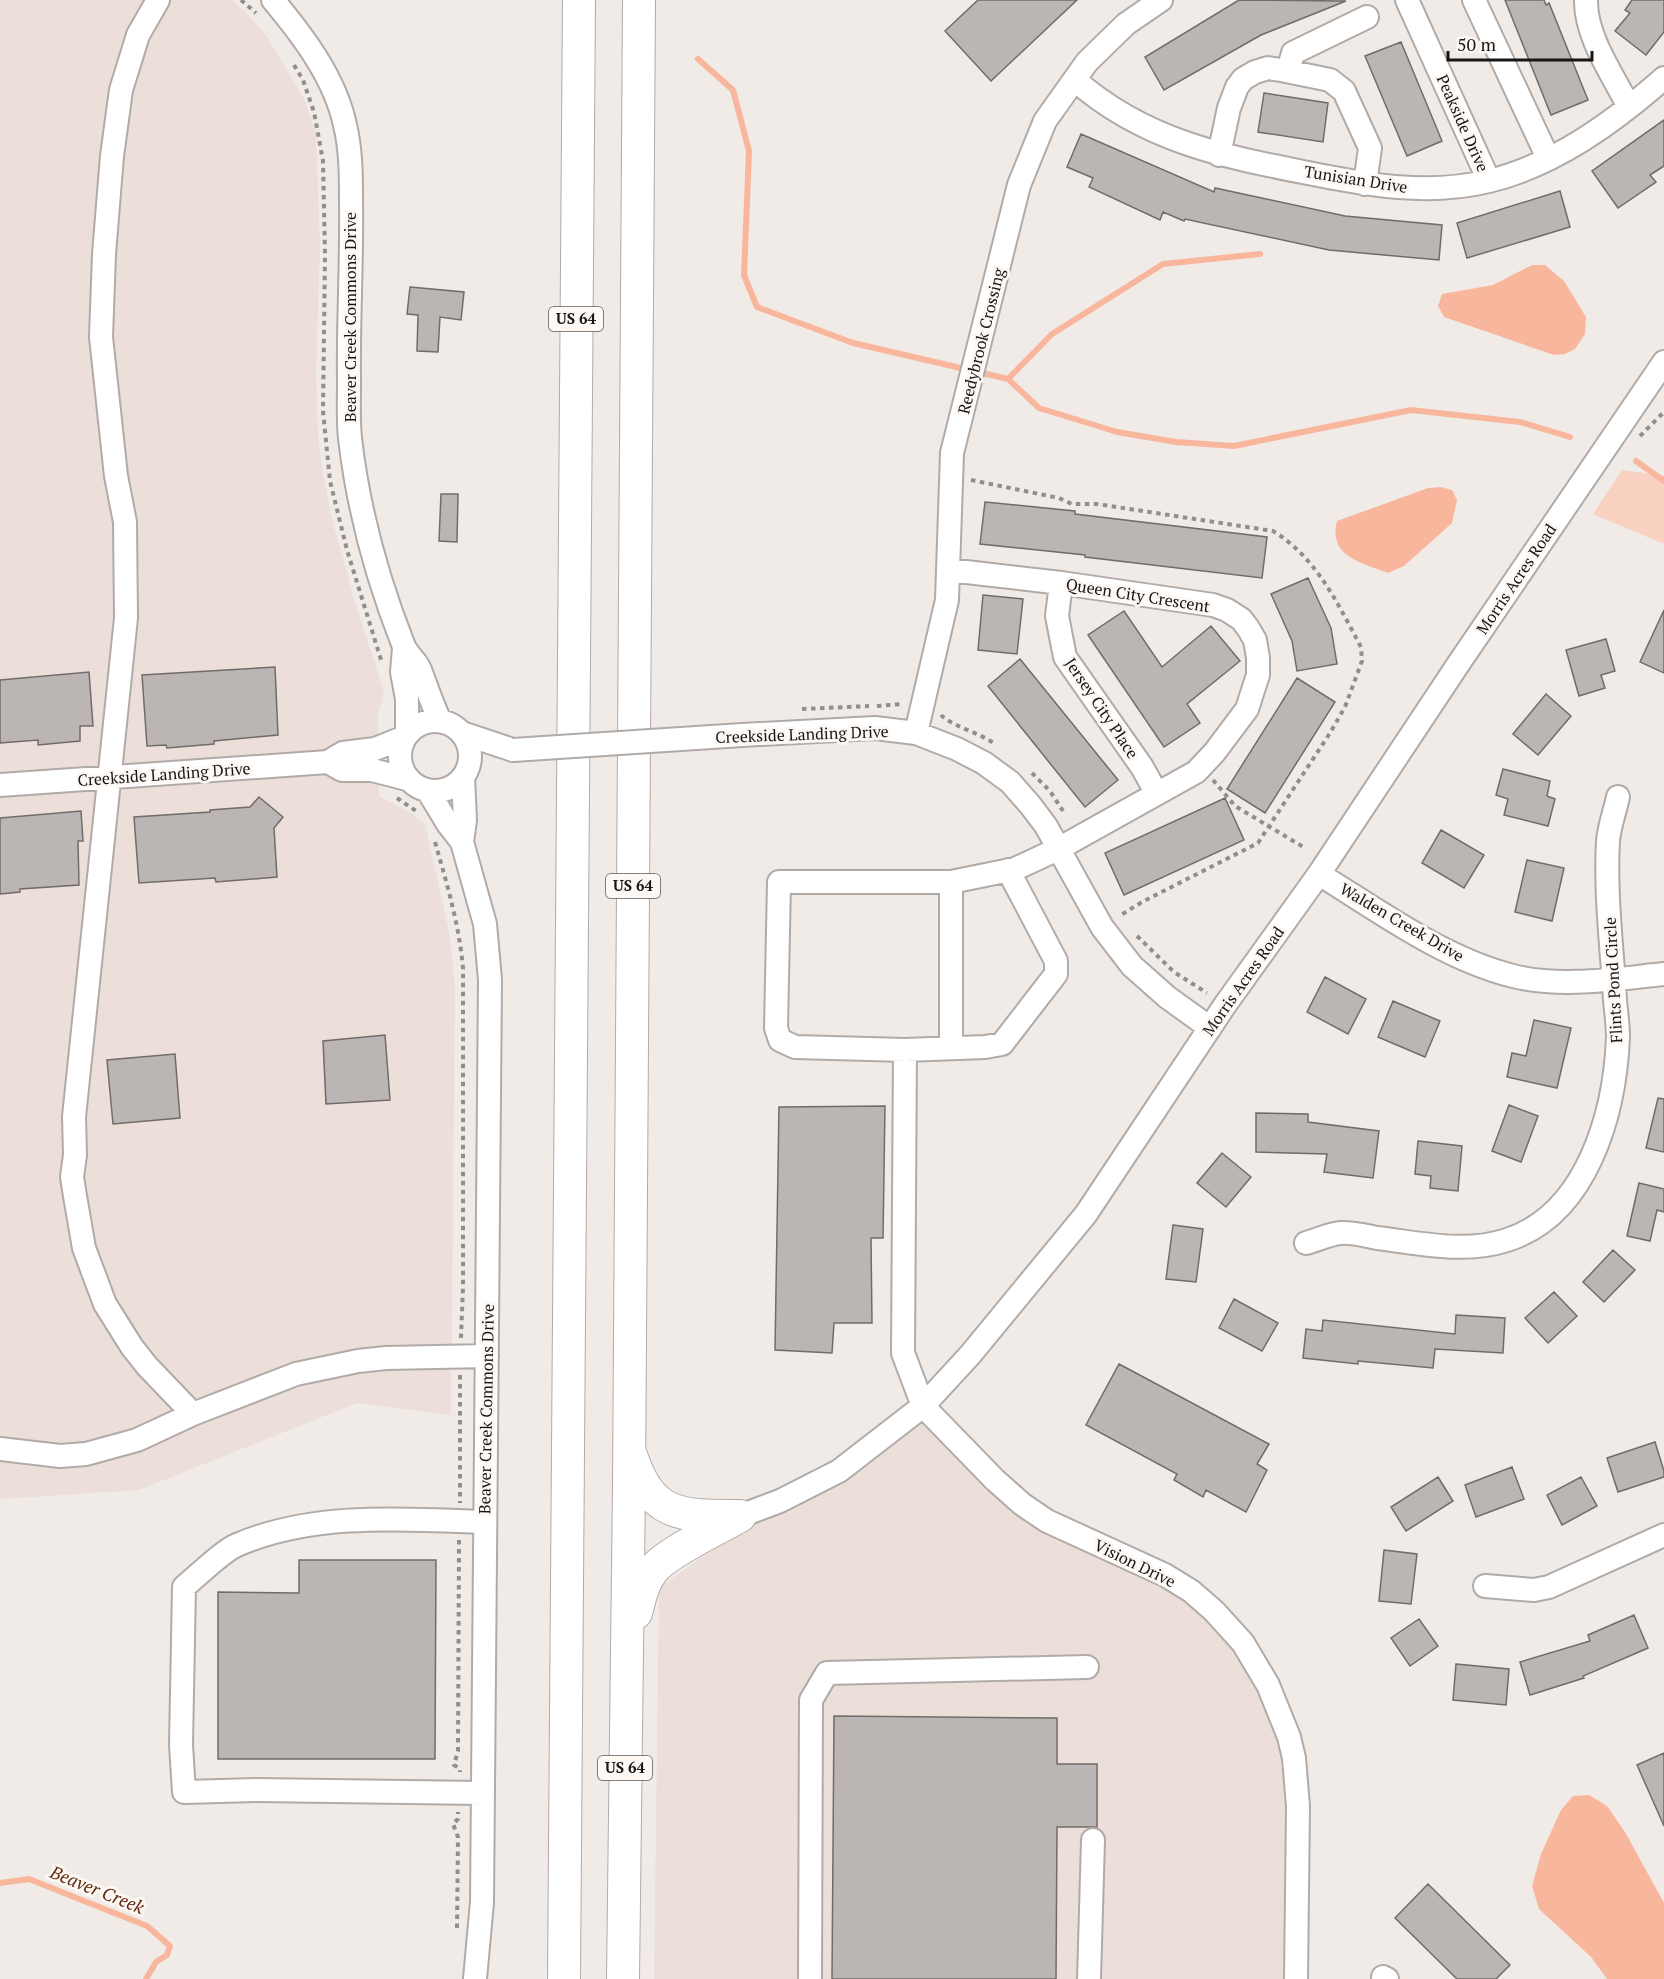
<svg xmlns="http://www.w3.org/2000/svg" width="1664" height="1979" viewBox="0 0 1664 1979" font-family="'PT Serif',serif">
  <rect width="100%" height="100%" fill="#f1ebe8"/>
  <!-- built -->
  <path fill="#ecded8" d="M0 0H232L249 16 268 38 305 101 316 133 320 247 316 373 318 436 323 473 332 519 352 592 384 692 378 714 379 796 411 813 425 824 449 931 455 987 451 1415 357 1403 139 1490 0 1499Z
    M923 1406 995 1480 1214 1611 1289 1737 1296 1979H654L659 1588 780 1501Z"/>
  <!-- green -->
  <path fill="#f9d1c1" d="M1622 470 1664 476V544L1593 514Z"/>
  <!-- water -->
  <path fill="#f8b79d" d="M1532 265H1545L1564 281 1586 317 1585 334 1575 349 1565 354 1554 355 1444 317 1438 306 1442 294 1493 285Z
    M1441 487 1452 490 1457 500 1452 523 1404 566 1388 573C1361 562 1328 557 1337 521L1428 488Z
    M1589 1795 1607 1806 1625 1832 1664 1903V1979H1607L1591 1957 1539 1909 1532 1886 1541 1854 1561 1810 1573 1796Z"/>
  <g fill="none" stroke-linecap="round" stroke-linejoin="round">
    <!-- stream -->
    <path stroke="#f8b79d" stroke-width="6" d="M698 59 733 90 749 151 744 275 757 307 853 343 1008 379 1039 408 1117 432 1176 442 1234 446 1411 410 1520 422 1570 437
      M1008 379 1052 334 1163 264 1260 254
      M1636 461 1664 481
      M0 1883 29 1879 147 1926 170 1946 167 1955 156 1962 146 1979"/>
  </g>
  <!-- building -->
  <path fill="#bbb5b3" stroke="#716c69" stroke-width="1.5" d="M978 0H1077L991 81 945 31Z
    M1239 0 1346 1 1261 35 1164 90 1145 57Z
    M1505 0H1544L1546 5 1549 3 1588 100 1551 115Z
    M1632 0H1664V32L1646 55 1615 31 1630 13 1625 10Z
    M1401 42 1442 141 1407 156 1365 56Z
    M1264 93 1328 103 1323 142 1258 132Z
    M1664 120V166L1650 175 1656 182 1618 208 1592 171Z
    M1081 134 1214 192 1215 188 1345 216 1442 225 1439 260 1329 250 1185 219 1184 221 1163 212 1160 220 1089 187 1093 178 1067 167Z
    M1560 191 1570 227 1467 258 1457 223Z
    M410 287 464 292 461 320 440 317 438 352 417 351 418 315 407 314Z
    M441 494H458L457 542 439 541Z
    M985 502 1075 511V514L1267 537 1262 578 1085 557V555L980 544Z
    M1308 578 1331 628 1337 664 1297 671 1292 641 1271 594Z
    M983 595 1023 599 1017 654 978 650Z
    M1664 610V673L1640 662Z
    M1124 611 1162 667 1211 626 1240 661 1187 704 1200 723 1164 747 1088 635Z
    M1606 639 1615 671 1601 675 1605 688 1579 696 1566 650Z
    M1020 659 1118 780 1085 807 988 686Z
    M275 667 278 735 214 741V744L167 748 166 745 147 746 142 675Z
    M89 672 93 726H80V741L38 745V740L0 743V680Z
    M1297 678 1335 702 1265 813 1227 789Z
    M1546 694 1571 716 1538 755 1513 734Z
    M1503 769 1550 781 1547 796 1555 799 1548 826 1504 815 1508 799 1496 795Z
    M259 797 283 817 274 828 277 877 216 882 215 878 139 883 134 817 210 812V810L250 807Z
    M1225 798 1244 840 1124 895 1105 853Z
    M81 811 83 841H78L79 885 20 889V892L0 894V818Z
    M1441 830 1484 855 1464 888 1422 863Z
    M1527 860 1564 868 1552 921 1515 912Z
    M1325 977 1366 999 1348 1034 1307 1012Z
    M1393 1001 1440 1021 1425 1057 1378 1037Z
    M1534 1020 1571 1028 1557 1088 1507 1077 1512 1053 1526 1056Z
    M385 1035 390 1100 326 1104 323 1041Z
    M175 1054 180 1118 113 1124 107 1060Z
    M1658 1098 1664 1099V1152L1646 1148Z
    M1509 1105 1538 1116 1521 1162 1492 1151Z
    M885 1106 883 1238H871L872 1323H834L832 1353 775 1350 779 1107Z
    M1256 1113 1308 1114V1122L1379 1131 1373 1178 1324 1172 1327 1154 1256 1152Z
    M1418 1141 1462 1146 1458 1191 1430 1188 1431 1176 1415 1174Z
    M1222 1153 1251 1177 1226 1207 1197 1183Z
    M1639 1183 1664 1189V1212L1657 1210 1650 1241 1627 1236Z
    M1173 1225 1203 1229 1196 1282 1166 1279Z
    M1613 1250 1635 1270 1604 1302 1583 1282Z
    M1554 1292 1577 1316 1548 1343 1525 1318Z
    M1234 1299 1278 1323 1262 1351 1219 1328Z
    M1456 1315 1505 1318 1503 1353 1435 1349 1433 1368 1358 1361V1364L1303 1358 1306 1329 1322 1331 1323 1320 1455 1334Z
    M1119 1364 1269 1444 1257 1464 1267 1470 1246 1512 1206 1490 1203 1497 1174 1480 1177 1474 1086 1425Z
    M1655 1442 1664 1471V1477L1618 1492 1607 1458Z
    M1512 1467 1524 1499 1476 1517 1465 1485Z
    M1438 1477 1453 1501 1406 1531 1391 1507Z
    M1581 1477 1597 1506 1562 1525 1547 1495Z
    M1384 1550 1417 1554 1411 1604 1379 1601Z
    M299 1560H436L435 1759H218V1592L299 1593Z
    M1634 1615 1648 1648 1583 1676 1584 1678 1530 1695 1520 1662 1590 1641 1588 1635Z
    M1419 1619 1438 1646 1410 1666 1391 1638Z
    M1456 1664 1509 1669 1506 1705 1453 1700Z
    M834 1716 1057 1718V1764H1097V1827H1057L1056 1979H832Z
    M1664 1753V1826L1637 1765Z
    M1428 1884 1510 1965 1496 1979H1457L1395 1918Z"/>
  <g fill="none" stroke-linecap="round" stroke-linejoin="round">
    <!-- minor casing -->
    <g stroke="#b1aba8" stroke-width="26">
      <path id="minor" d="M158 0 138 35 121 90 112 156 104 254 101 337 116 476 125 522 126 618 74 1117 75 1155 72 1177 75 1196 84 1248 105 1304 132 1347 147 1366 193 1414
        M273 0C303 36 335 78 345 125 351 150 351 176 351 201 352 262 348 323 349 383 349 401 348 420 350 438 358 508 377 578 403 644 406 654 417 661 420 670 427 688 432 704 440 721
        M1407 0 1489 181
        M1474 0 1548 158
        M1586 0C1585 36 1613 75 1629 107
        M1288 71 1293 53 1367 17
        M1075 80C1143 140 1221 156 1308 173 1368 185 1428 196 1489 181 1555 165 1614 122 1664 78
        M1219 155 1229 108 1237 87 1243 79 1255 72 1268 68 1281 70 1330 80 1344 91 1370 148 1365 184
        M949 570 1061 583 1213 605 1227 610 1241 619 1248 628 1255 640 1258 658V675L1247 709 1214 753 1196 772 1058 849 1015 869 951 882H779L776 1028 780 1040 795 1047 905 1050 903 1353 923 1406 995 1480 1022 1504 1047 1521 1165 1575 1191 1591 1214 1611 1243 1643 1268 1685 1289 1737 1294 1758 1298 1806 1296 1979
        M1061 583 1057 616 1065 657 1142 767 1157 794
        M404 648 402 672 407 699V733
        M400 756a35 35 0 1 1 70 0a35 35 0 1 1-70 0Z
        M462 733 513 750
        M916 733 947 600 952 453 1019 185 1045 121 1087 62 1126 24 1161 0
        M742 735 875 728 916 733 957 749 984 763 1010 782 1031 806 1046 826 1102 927 1132 966 1167 997 1210 1028
        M328 762 342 770H372L407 779
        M0 785 328 762 343 753 375 749 405 737
        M428 791 448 824 462 842 485 924 490 980 482 1902 475 1979
        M462 842 465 820 463 777
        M1319 874C1379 911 1444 959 1513 976 1561 988 1615 979 1664 974
        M951 882V1048
        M905 1050 985 1047 1002 1044 1056 974V961L1008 870
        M1306 1243C1317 1240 1329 1234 1341 1233 1352 1232 1366 1236 1377 1238 1420 1243 1465 1254 1507 1240 1588 1214 1615 1112 1618 1037 1618 1025 1616 1012 1615 1000 1612 948 1605 894 1608 841 1609 827 1615 811 1618 797
        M0 1449 60 1456 86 1454 137 1440 193 1414 296 1374 358 1361 386 1358 487 1356
        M740 1516 780 1501 839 1471 923 1406 970 1355 1086 1214 1225 1005 1319 874 1459 663 1664 362
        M1485 1586 1534 1590 1549 1587 1664 1535
        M482 1793 256 1790 184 1792 181 1745 184 1587C196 1577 224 1550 237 1545 313 1512 404 1519 485 1522
        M1383 1977 1387 1979
        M810 1979 811 1700 827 1673 1087 1667
        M1089 1979 1093 1840"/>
    </g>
    <!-- highway casing -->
    <g stroke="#b1aba8" stroke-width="34">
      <path id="highway" d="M631 1455C651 1516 679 1516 736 1516
        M636 1613C640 1598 643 1582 653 1570 666 1553 719 1528 740 1516
        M564 1979 579 0
        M623 1979 629 1487 639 0"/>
    </g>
    <!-- path -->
    <path stroke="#928e8c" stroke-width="4" stroke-dasharray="4.5 4.5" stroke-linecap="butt" d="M241 0 256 13
      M294 65 303 80 314 112 323 161 325 255 323 411 330 481 347 550 382 663
      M1640 436 1664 412
      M971 480 1059 498 1072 504H1097L1273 531C1316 557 1338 604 1361 647L1362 661 1345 707 1330 733 1258 843 1142 902 1121 915
      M877 706 902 704
      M802 709 869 706
      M941 715C950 725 982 734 995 744
      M1032 773 1050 791 1063 811
      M1213 780 1235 806 1305 848
      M397 798 416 811
      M435 842C447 884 459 924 463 968V1287L461 1338
      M1137 936 1174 972 1207 993
      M460 1375V1503
      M459 1540 458 1751 454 1765 460 1769V1772
      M457 1928 458 1837 453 1824 458 1819V1812"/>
    <!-- minor -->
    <use href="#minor" stroke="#fff" stroke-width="22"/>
    <!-- highway -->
    <use href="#highway" stroke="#fff" stroke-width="32"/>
    <!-- minor-bridge casing -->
    <g stroke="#b1aba8" stroke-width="26" stroke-linecap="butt">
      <path id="minor-bridge" d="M513 750 742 735"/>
    </g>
    <!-- minor-bridge -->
    <use href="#minor-bridge" stroke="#fff" stroke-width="22"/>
  </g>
  <g text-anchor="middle" stroke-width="6" stroke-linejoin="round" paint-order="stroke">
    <!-- shield labels -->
    <g fill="#fef8f5" stroke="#5d5a58" stroke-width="1.5">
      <rect x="549" y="307" width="54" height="24" rx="4.5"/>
      <rect x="606" y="874" width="54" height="24" rx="4.5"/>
      <rect x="598" y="1756" width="54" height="24" rx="4.5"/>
    </g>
    <g font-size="15" font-weight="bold" fill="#181615">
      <text x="576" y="324">US 64</text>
      <text x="633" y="891">US 64</text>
      <text x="625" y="1773">US 64</text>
    </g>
    <!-- street labels -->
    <g font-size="16" fill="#181615" stroke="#fef8f5">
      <text transform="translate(1463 123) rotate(66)" y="6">Peakside Drive</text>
      <text transform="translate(1356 179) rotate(9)" y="6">Tunisian Drive</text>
      <text transform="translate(350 317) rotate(-90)" y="6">Beaver Creek Commons Drive</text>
      <text transform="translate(981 341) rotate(-76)" y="6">Reedybrook Crossing</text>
      <text transform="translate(1516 579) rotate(-56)" y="6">Morris Acres Road</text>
      <text transform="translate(1138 595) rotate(9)" y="6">Queen City Crescent</text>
      <text transform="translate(1102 708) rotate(56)" y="6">Jersey City Place</text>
      <text transform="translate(802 734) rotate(-2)" y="6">Creekside Landing Drive</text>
      <text transform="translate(164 774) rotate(-4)" y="6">Creekside Landing Drive</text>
      <text transform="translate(1402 922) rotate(30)" y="6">Walden Creek Drive</text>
      <text transform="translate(1613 980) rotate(-93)" y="6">Flints Pond Circle</text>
      <text transform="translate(1243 981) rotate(-55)" y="6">Morris Acres Road</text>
      <text transform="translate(486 1409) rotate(-89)" y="6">Beaver Creek Commons Drive</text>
      <text transform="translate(1135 1563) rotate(26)" y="6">Vision Drive</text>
    </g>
    <!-- water labels -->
    <g font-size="18" font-style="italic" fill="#632a10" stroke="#fef8f5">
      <text transform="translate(97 1890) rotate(22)" y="6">Beaver Creek</text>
    </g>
  </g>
  <!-- scale -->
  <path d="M1448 51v9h144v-9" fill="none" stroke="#181615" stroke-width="3"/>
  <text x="1457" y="51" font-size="18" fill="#181615" stroke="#fef8f5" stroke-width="4.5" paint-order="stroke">50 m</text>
</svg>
